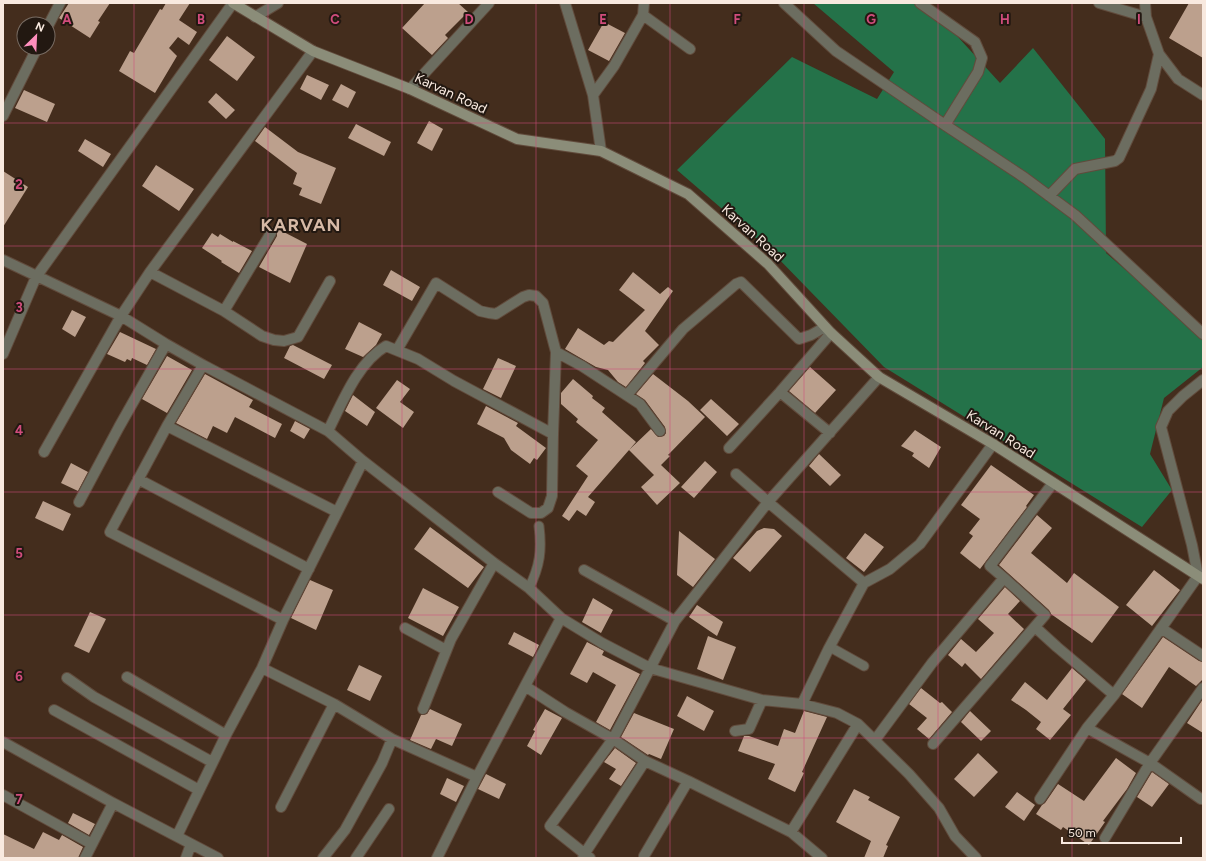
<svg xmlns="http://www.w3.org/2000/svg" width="1206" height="861" viewBox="0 0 1206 861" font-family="Figtree,sans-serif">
  <rect width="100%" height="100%" fill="#442d1d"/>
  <!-- forest -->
  <path fill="#247249" d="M813 3H927L1000 83 1033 48 1105 139 1106 253 1203 336V367L1164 398 1150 454 1172 490 1142 527 884 367 771 251 677 170 792 57 877 99 894 72Z"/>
  <!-- building -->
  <path fill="#bca08d" d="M69 3H110L98 21 100 22 90 38 59 18Z
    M166 3H190L179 20 197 32 189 45 178 37 169 48 177 56 155 93 119 71 130 51 134 53 160 9 162 10Z
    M425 3H458L468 12 445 35 448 38 432 55 402 28Z
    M1189 3H1203V58L1169 38Z
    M604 22 625 33 609 61 588 50Z
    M227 36 255 57 237 81 209 60Z
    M307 75 329 85 321 100 300 89Z
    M341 84 356 92 348 108 332 100Z
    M24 90 55 104 47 122 15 108Z
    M216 93 235 110 226 119 208 102Z
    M429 121 443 129 432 151 417 143Z
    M356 124 391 142 384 156 348 138Z
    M265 127 298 152 336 168 321 204 299 195 302 188 293 184 297 173 255 141Z
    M85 139 111 154 103 167 78 151Z
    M156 165 194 189 179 211 142 186Z
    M3 171 28 187 3 227Z
    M276 228 307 244 290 283 259 267 277 236V233Z
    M212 233 218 237 220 234 233 242V241L252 251 239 273 221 262 222 261 202 248Z
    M391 270 420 287 412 301 383 285Z
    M633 272 660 294 668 287 673 291 645 331 659 345 643 361 645 363 626 387 618 382 608 370 596 367 565 349 578 328 604 345 609 341 613 342 645 310 619 290Z
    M72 310 86 317 75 337 62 329Z
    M359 322 382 334 376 345 363 357 345 349Z
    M120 332 156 349 147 365 132 358 131 361 127 359 125 362 107 354Z
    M293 345 332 365 324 379 284 358 290 346Z
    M167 356 192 370 167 413 142 399Z
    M498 358 516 366 501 398 483 389Z
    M810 367 836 390 815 413 789 391Z
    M205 374 253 400 249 407 282 424 275 438 235 417 227 433 213 426 207 439 176 423Z
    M653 374 688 401 705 417 668 455 670 456 661 465 680 483 657 505 641 487 654 475 629 450 651 429 658 437 664 436 666 433 665 427 645 400 636 394Z
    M573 379 593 396 592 398 605 408 602 412 636 442 588 497 595 502 586 516 577 510 569 521 562 516 588 476 576 466 598 440 576 422 578 419 561 404V393Z
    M397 380 410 389 400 402 414 412 403 428 376 408Z
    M353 395 375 412 367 426 345 411Z
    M711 399 739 424 727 436 700 410Z
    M486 406 518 423 516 426 546 448 537 460 534 458 530 464 511 450 504 438 477 424Z
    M295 421 310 429 304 439 290 431Z
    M915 430 941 447 929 468 912 456 914 453 901 446Z
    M819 454 841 475 830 486 809 466Z
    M705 461 717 472 694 498 681 487Z
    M71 463 88 472 78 491 61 483Z
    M991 465 1034 495 1026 506 1027 507 980 569 960 553 973 536 969 533 980 519 961 505Z
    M43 501 71 514 63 531 35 518Z
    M1037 515 1052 528 1031 553 1067 583 1074 573 1119 607 1092 643 1051 614 1049 610 999 565Z
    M430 527 484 567 468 588 414 549Z
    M764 528 774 529 782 536 750 572 733 558 757 531Z
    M679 531 715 559 693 587 677 575Z
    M865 533 884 547 864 572 846 558Z
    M1154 570 1180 590 1152 626 1126 605Z
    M310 580 333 590 316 630 291 618Z
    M1005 587 1020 601 1008 614 1024 629 981 679 965 663 962 667 948 655 961 639 976 652 994 633 978 619Z
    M423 588 459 607 443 636 408 618Z
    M593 598 613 610 601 633 582 622Z
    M697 605 723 622 717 636 689 617Z
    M90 612 106 619 89 653 74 646Z
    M514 632 539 645 533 657 508 644Z
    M708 636 736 647 723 680 697 669Z
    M1163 637 1199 661 1203 662V679L1196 686 1169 667 1142 708 1122 694Z
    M587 642 604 651 602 655 640 674 610 730 596 722 616 685 593 672 587 683 570 674Z
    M359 665 382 676 370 701 347 690Z
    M1072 668 1086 680 1063 709 1071 715 1050 740 1036 729 1041 722 1026 710 1011 700 1025 682 1047 700Z
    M921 688 940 703 942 702 952 712 929 739 917 729 927 718 909 704Z
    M687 696 714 711 704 731 677 716Z
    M1203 699V733L1187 723Z
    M430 709 462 724 452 746 436 739 431 749 410 740 421 715 427 714Z
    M545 709 562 718 541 755 527 746 535 731 533 730Z
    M804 711 827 717 802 772 804 773 795 792 768 779 775 764 738 751 744 736H749L778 746 784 729 795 733Z
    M970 711 991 731 981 741 961 722Z
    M634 713 674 729 661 759 649 754 648 755 621 737Z
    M615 748 636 763 621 786 609 779 616 769 604 762Z
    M978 753 998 772 974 797 954 779Z
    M1116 758 1136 773 1127 789 1103 821 1105 822 1089 845 1063 827 1061 830 1036 814 1042 805 1045 803 1058 784 1084 801Z
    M1152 772 1169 784 1152 807 1137 797Z
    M486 774 506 784 499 799 478 789Z
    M447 778 464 786 456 802 440 794Z
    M854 789 870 797 868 800 900 817 886 845 888 846 883 858H864L871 841 836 822Z
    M1017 792 1035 805 1024 821 1005 807Z
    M73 813 95 824 89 835 68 823Z
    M43 832 59 840 62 835 83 847 78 858H3V834L34 849Z"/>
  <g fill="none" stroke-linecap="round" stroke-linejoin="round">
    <!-- lane casing -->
    <g stroke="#614b3c" stroke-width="11">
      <path id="lane" d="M529 588C540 566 542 550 539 526
        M830 647 864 666"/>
    </g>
    <!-- street casing -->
    <g stroke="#614b3c" stroke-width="12">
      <path id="street" d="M565 3 593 95 601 151
        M784 3 836 51 945 125 1025 178 1075 215 1203 334
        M920 3 975 42 982 58 978 72 945 125
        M1099 3 1146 17 1145 3
        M643 15 690 49
        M255 17 278 3
        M1146 17 1159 54 1178 79 1203 95
        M48 26 60 3
        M410 89 489 3
        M593 95 614 66 643 15 644 3
        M3 116 37 48
        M1049 196 1075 169 1115 161 1119 158 1151 89 1159 54
        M3 260 121 316 166 344 203 365 328 431 363 461 494 563 529 588 561 618 602 643 650 668 762 700 802 704 837 713 858 724 909 774 939 808 955 836 976 858
        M150 272 224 311 262 336 274 340 284 341 298 337 330 281
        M224 311 271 233
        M397 350 436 283 480 311 489 313 496 314 523 297 529 295 536 296 543 303 556 352 553 434 552 496 548 508 541 513H531L498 492
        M556 352 582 366 640 404 660 431
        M3 354 36 277 233 3
        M203 365 167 426 110 532 283 620
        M780 392 830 433
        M627 395 683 329 736 284 741 282 799 339 811 335 825 327
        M167 426 337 512
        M328 431C342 403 358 362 386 346L418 359 454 381 553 434
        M729 448 780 392 831 333
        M44 452 121 316 150 272 313 51
        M736 474 768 502 864 583 829 648 802 704
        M138 479 309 569
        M79 502 119 427 166 344
        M584 570 675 621
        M864 583 890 569 920 544 993 444
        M1035 627 1057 647 1114 695 1087 728 1040 799
        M405 628 446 650
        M1161 628 1203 656
        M262 668 334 704 392 739 477 777
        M127 677 226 735
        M67 678 94 697 212 762
        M525 686 565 712 613 739 645 761 688 781 791 832 822 858
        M1114 695 1198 576 1192 545 1161 427 1168 411 1183 396 1203 380
        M423 709 451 639 494 563
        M54 710 199 790
        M1087 728 1150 763 1203 688
        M735 731 749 729 762 700
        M875 740 932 663 1004 578 990 566 1053 483
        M3 742 113 803 218 858
        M933 744 1045 615 1004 578
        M3 795 92 844
        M281 807 334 704
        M791 832 858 724
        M177 836 226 735 262 668 283 620 363 461
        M1105 838 1150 763 1201 799
        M644 856 688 781
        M85 858 113 803
        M186 858 191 844
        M323 858 345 830 382 763 392 739
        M356 858 389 809
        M437 858 477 777 561 618
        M583 858 585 853 645 761
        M590 858 550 826 613 739 675 621 768 502 879 377"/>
    </g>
    <!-- secondary casing -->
    <g stroke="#614b3c" stroke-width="12">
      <path id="secondary" d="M233 3 313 51 410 89 517 139 601 151 688 194 768 264 831 333 879 377 993 444 1203 579"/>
    </g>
    <!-- lane -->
    <use href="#lane" stroke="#6c6d60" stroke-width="9"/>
    <!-- street -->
    <use href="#street" stroke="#6c6d60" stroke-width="10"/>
    <!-- secondary -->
    <use href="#secondary" stroke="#8b8d79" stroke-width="10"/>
  </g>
  <!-- grid -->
  <path fill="none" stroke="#d04c7c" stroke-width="1" stroke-opacity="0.55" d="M134 3V858M268 3V858M402 3V858M536 3V858M670 3V858M804 3V858M938 3V858M1072 3V858M3 123H1203M3 246H1203M3 369H1203M3 492H1203M3 615H1203M3 738H1203"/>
  <g text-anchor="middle" stroke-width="4" stroke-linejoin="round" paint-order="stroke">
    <!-- street labels -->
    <g font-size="14" fill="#f8e9df" stroke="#221811">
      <text transform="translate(451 93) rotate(25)" y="5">Karvan Road</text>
      <text transform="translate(753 233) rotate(42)" y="5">Karvan Road</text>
      <text transform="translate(1001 434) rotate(32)" y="5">Karvan Road</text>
    </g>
    <!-- district labels -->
    <g font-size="18" font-weight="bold" letter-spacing="1" fill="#d6b9a6" stroke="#221811">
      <text x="301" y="231">KARVAN</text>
    </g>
  </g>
  <g font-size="13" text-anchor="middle" font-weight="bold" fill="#d04c7c" stroke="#221811" stroke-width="4" stroke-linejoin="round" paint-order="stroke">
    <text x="67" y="24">A</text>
    <text x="201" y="24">B</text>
    <text x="335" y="24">C</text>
    <text x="469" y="24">D</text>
    <text x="603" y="24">E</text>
    <text x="737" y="24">F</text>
    <text x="871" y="24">G</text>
    <text x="1005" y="24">H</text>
    <text x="1139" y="24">I</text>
    <text x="19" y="189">2</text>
    <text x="19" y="312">3</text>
    <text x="19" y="435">4</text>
    <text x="19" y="558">5</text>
    <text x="19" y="681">6</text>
    <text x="19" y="804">7</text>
  </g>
  <!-- border -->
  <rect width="1206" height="861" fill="none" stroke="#f8e9df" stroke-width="8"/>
  <!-- north arrow -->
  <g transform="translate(36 36) rotate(24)"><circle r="19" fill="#221811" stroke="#786c63"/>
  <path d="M0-3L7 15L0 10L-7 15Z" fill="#fe8ebd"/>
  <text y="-6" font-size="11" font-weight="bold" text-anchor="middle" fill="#f8e9df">N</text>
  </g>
  <!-- scale -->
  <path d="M1062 837v6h119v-6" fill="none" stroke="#f8e9df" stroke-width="2"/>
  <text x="1068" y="837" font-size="12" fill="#f8e9df" stroke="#221811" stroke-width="3" paint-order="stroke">50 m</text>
</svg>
